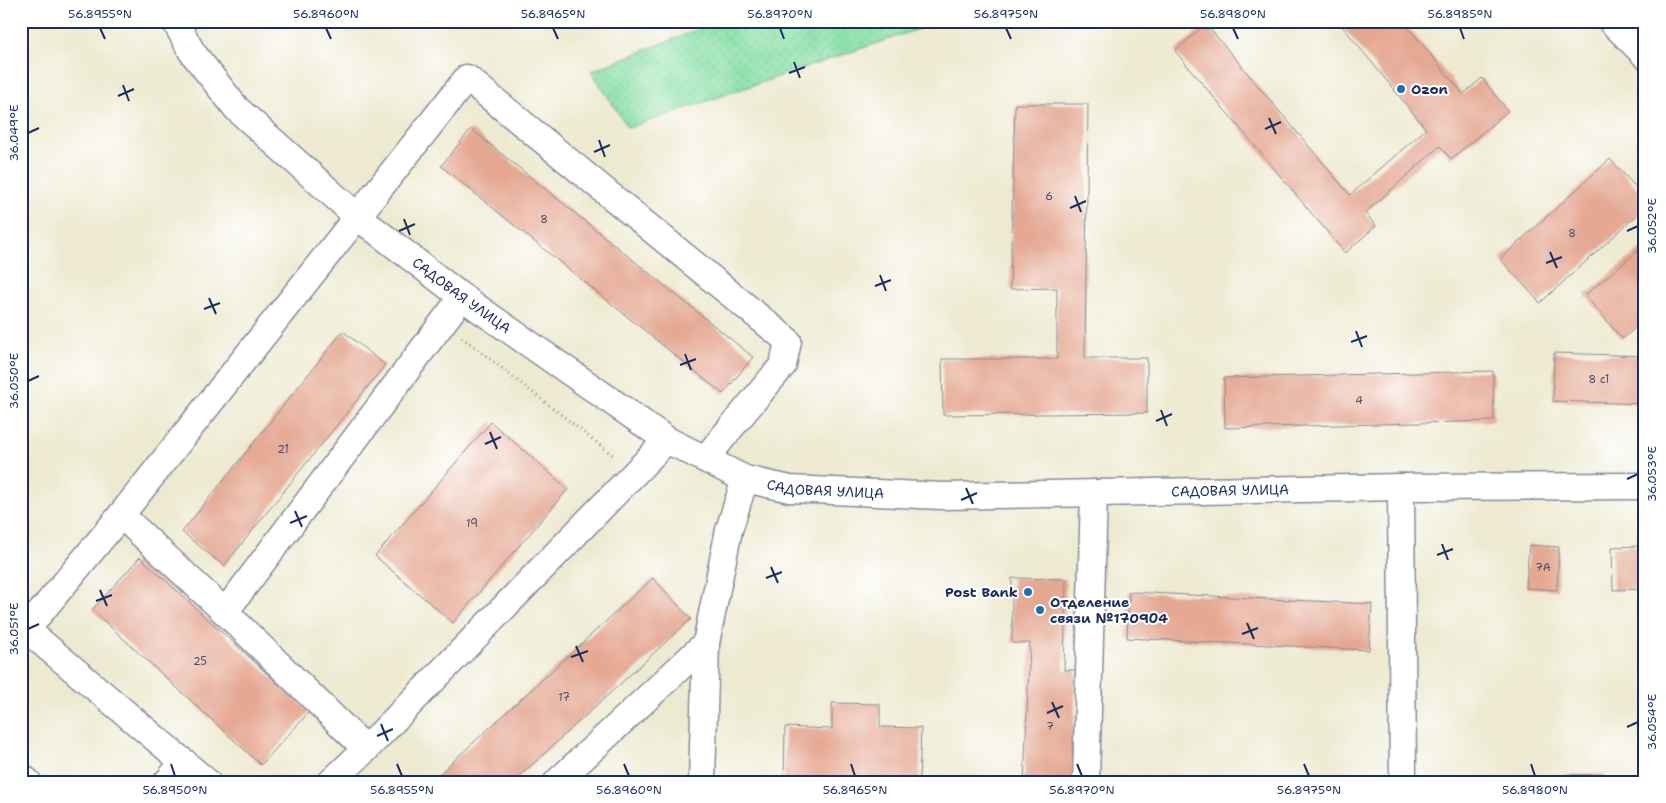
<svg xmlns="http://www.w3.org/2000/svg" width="1666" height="803" viewBox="0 0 1666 803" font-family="'Shantell Sans',sans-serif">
  <defs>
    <pattern id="park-dots" width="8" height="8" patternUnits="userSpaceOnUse" patternTransform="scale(1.25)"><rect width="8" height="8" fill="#86dfa4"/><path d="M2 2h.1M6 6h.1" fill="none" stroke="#73c090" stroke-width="1.8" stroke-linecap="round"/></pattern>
  </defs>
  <rect width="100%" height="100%" fill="#fff"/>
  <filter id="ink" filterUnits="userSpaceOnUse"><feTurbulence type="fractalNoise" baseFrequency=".02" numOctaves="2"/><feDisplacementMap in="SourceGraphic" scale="10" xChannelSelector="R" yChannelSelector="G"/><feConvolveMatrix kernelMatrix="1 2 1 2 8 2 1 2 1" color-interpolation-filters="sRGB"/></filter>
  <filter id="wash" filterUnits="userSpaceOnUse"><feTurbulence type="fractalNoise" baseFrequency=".0096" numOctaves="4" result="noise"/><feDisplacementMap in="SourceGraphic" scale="20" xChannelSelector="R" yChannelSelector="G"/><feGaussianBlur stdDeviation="1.12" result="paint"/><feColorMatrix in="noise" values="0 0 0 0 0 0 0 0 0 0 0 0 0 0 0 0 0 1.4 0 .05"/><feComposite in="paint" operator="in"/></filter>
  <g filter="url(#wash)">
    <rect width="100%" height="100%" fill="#eeead1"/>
    <!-- park -->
    <path fill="url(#park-dots)" stroke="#508781" d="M720 21H942L628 128 591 71Z"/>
    <g id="blocks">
      <!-- building -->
      <path fill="#e5a893" d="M1338 21H1403L1463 94 1482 78 1508 111 1451 159 1440 146 1365 213 1376 226 1345 253 1175 51 1206 24 1350 195 1426 129Z
        M1015 104H1088L1085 358H1147V413L943 415 942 359H1057V288L1010 289Z
        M471 129 753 357 723 394 441 166Z
        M1610 159 1645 197V208L1540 303 1500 259Z
        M1645 245V320L1622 339 1585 295Z
        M343 331 385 365 224 566 182 532Z
        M1554 353 1645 356V404L1553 401Z
        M1493 371 1494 421 1225 428 1224 378Z
        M491 422 568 489 453 623 375 556Z
        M1529 545 1559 547 1557 590 1526 588Z
        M1642 546 1643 589 1613 590 1612 547Z
        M140 557 309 712 261 765 92 610Z
        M653 578 691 619 513 782H442L437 776Z
        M1012 578 1066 579 1064 670H1076L1072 782H1024L1030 643H1012Z
        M1129 592 1372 604 1369 650 1127 638Z
        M832 703 880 704V727L921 728 919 782H784L785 727 832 729Z
        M1605 774V782H1565V775Z"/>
    </g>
  </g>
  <g filter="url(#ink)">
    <use href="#blocks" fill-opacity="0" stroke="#848c98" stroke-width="1"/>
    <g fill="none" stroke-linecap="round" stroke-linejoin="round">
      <!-- minor casing -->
      <g stroke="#848c98" stroke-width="29">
        <g id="minor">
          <path id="s1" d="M175 21 192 52 237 109 358 217 462 297 667 440 745 479 790 489 942 496 1401 487 1645 486"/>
          <path d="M1611 21 1645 55"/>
          <path d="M462 297 225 612 366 749 667 440"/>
          <path d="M1401 487 1403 782"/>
          <path d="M121 515 225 612"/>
          <path d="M27 630 207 782"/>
          <path d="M21 636 121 515 467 78 788 341 783 365 705 459"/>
          <path d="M21 776 28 782"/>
          <path d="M167 782 184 762"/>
          <path d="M331 782 366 749"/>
          <path d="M557 782 706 643"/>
          <path d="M702 782 706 643 729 530 745 479"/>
          <path d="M1086 782 1094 493"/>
        </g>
      </g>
      <!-- path -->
      <path stroke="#848c98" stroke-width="3" stroke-dasharray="1 4" stroke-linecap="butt" d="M462 337 615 457"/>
      <!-- minor -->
      <use href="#minor" stroke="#fff" stroke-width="26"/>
    </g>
  </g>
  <!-- ticks -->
  <path fill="none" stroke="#1b2f5e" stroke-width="2" d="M100 28 105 39M326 28 331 39M553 28 558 39M780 28 784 39M1006 28 1011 39M1233 28 1238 39M1460 28 1464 39M794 62 800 78M789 73 805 67M123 85 129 101M118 96 134 89M1269 118 1276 134M1265 129 1281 122M28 133 39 128M599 140 605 157M594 152 610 145M1075 196 1081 212M1070 208 1086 201M404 219 410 235M399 231 415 224M1627 231 1638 226M1550 252 1557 268M1546 263 1562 257M880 275 886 291M875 286 891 280M209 298 216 314M204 309 220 303M1356 331 1362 347M1351 342 1367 336M685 354 691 370M680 365 696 359M28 381 39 376M1161 410 1167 426M1156 421 1172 414M490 432 497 449M485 444 501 437M1627 479 1638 474M966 488 973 504M961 500 977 493M295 511 302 527M290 523 307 516M1442 544 1448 560M1437 555 1453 549M771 567 778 583M766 578 782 572M100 590 107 606M96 601 112 595M1247 623 1254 639M28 629 39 624M1242 634 1258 628M576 646 583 662M571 657 588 651M1052 702 1059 718M1047 713 1063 706M381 724 388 741M1627 727 1638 722M377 736 393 729M171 764 175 776M397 764 402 776M624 764 629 776M851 764 855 776M1077 764 1082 776M1304 764 1309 776M1531 764 1535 776"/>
  <!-- markers -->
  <g fill="#1f6fb2" stroke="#fff" stroke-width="2">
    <circle cx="1401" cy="89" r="5"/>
    <circle cx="1028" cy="592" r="5"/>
    <circle cx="1040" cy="610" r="5"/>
  </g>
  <g text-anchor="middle" stroke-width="4" stroke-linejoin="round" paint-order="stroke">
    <!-- number labels -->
    <g font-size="11" fill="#4e4d6b">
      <text x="1049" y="200">6</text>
      <text x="544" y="223">8</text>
      <text x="1572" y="237">8</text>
      <text x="1599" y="383">8 с1</text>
      <text x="1359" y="404">4</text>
      <text x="283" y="453">21</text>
      <text x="472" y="527">19</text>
      <text x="1543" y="571">7А</text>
      <text x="200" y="665">25</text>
      <text x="564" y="701">17</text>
      <text x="1050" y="730">7</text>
    </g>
    <!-- poi labels -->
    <g font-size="14" font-weight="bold" fill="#1b2f5e" stroke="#fff" text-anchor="start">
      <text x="1411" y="94">Ozon</text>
      <text x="1018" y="597" text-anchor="end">Post Bank</text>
      <text x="1050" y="607">Отделение<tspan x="1050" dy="16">связи №170904</tspan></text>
    </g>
    <!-- street labels -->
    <g font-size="14" fill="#1b2f5e" stroke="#fff">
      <text dy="5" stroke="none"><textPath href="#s1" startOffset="400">САДОВАЯ УЛИЦА</textPath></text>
      <text dy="5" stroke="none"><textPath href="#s1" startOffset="820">САДОВАЯ УЛИЦА</textPath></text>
      <text dy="5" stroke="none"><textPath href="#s1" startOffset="1225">САДОВАЯ УЛИЦА</textPath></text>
    </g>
  </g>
  <!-- margin -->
  <rect width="1666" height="803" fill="none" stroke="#fff" stroke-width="55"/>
  <rect x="28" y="28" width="1610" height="748" fill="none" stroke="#1b2f5e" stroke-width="2"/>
  <g font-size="12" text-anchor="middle" fill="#1b2f5e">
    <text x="100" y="18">56.8955°N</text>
    <text x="326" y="18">56.8960°N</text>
    <text x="553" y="18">56.8965°N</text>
    <text x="780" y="18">56.8970°N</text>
    <text x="1006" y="18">56.8975°N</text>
    <text x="1233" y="18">56.8980°N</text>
    <text x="1460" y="18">56.8985°N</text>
    <text transform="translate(14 133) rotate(-90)" y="4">36.049°E</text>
    <text transform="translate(1652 226) rotate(-90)" y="4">36.052°E</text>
    <text transform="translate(14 381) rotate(-90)" y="4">36.050°E</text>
    <text transform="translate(1652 474) rotate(-90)" y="4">36.053°E</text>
    <text transform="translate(14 629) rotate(-90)" y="4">36.051°E</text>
    <text transform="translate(1652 722) rotate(-90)" y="4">36.054°E</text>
    <text x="175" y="794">56.8950°N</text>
    <text x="402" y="794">56.8955°N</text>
    <text x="629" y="794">56.8960°N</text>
    <text x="855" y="794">56.8965°N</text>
    <text x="1082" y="794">56.8970°N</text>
    <text x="1309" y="794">56.8975°N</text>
    <text x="1535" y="794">56.8980°N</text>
  </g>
</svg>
